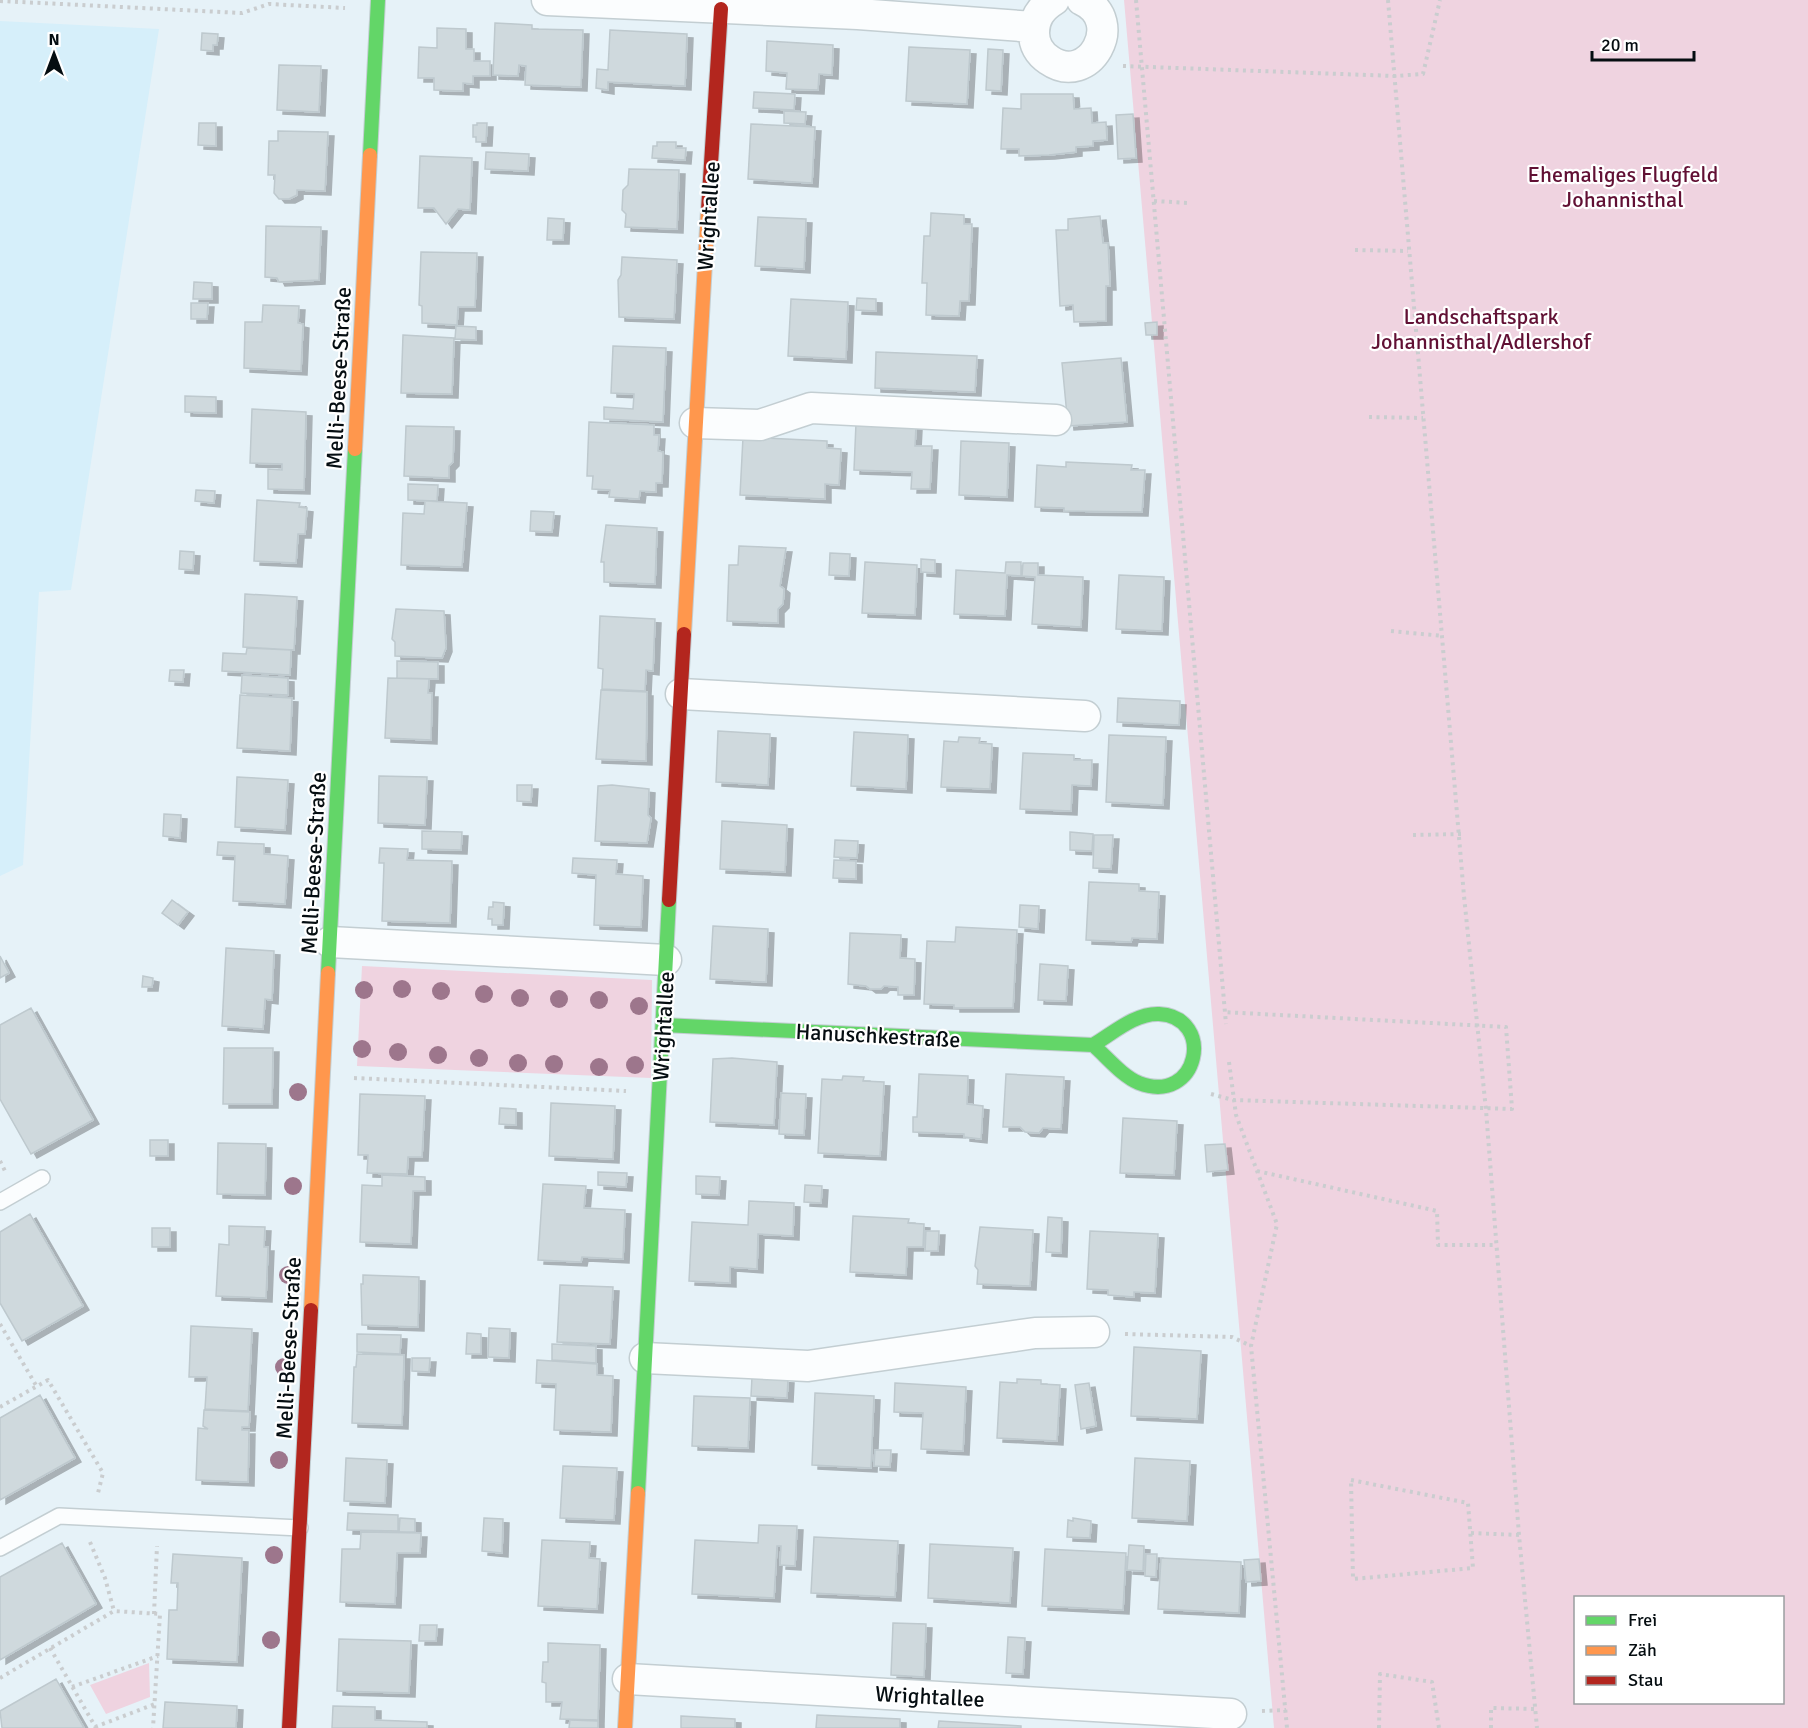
<svg xmlns="http://www.w3.org/2000/svg" width="1808" height="1728" viewBox="0 0 1808 1728" font-family="Signika,sans-serif">
  <defs>
    <filter id="shadow"><feDropShadow dx="6" dy="4" stdDeviation="0" flood-color="#0004"/></filter>
  </defs>
  <rect width="100%" height="100%" fill="#e6f2f8"/>
  <!-- built -->
  <path fill="#d6effa" d="M0 21 159 29 71 590 39 592 23 865 0 876Z"/>
  <!-- green -->
  <path fill="#efd3e0" fill-rule="evenodd" d="M1124 0H1808V1728H1274ZM1576 1598H1782V1702H1576Z
    M362 966 652 980 651 1078 357 1066Z
    M149 1663 150 1697 106 1714 90 1685Z"/>
  <!-- building -->
  <path fill="#cfd9dd" stroke="#bec9ce" stroke-width="1.5" filter="url(#shadow)" d="M495 23 532 25V29L583 30 581 87 525 85 526 66 519 65 518 76 493 75Z
    M437 28 466 29V49H474V61H490V76H473V84L463 83V91L434 90V78H418L419 47 437 48Z
    M610 30 687 34 685 86 608 82V90L596 88 597 69 608 70Z
    M202 33 218 34 217 45H213V51L201 50Z
    M767 41 833 45 832 75 819 74 818 90 786 89 787 73 766 71Z
    M909 47 970 50 967 104 906 101Z
    M988 49 1003 50 1001 91 986 90Z
    M279 65 321 66 319 112 277 110Z
    M754 92 795 94 794 110 753 108Z
    M1021 94H1073L1074 109 1091 108 1092 123 1106 122 1107 140 1093 141V146L1076 147V152L1049 155 1019 156V149H1001L1003 108 1021 109Z
    M784 111 806 112 805 124 784 123Z
    M1133 114 1136 158 1118 159 1116 115Z
    M199 123H216V146L198 145Z
    M477 123H487L486 142H476V137H473V125H477Z
    M751 124 815 127 812 183 748 179Z
    M278 131 328 132 325 191 297 190V195L289 199H279L274 193 275 175H268L269 141H278Z
    M657 142H676V148H686L685 160 652 158 653 146H657Z
    M486 152 529 154 528 171 485 169Z
    M420 156 472 158 470 210 458 209 446 224 434 208H418Z
    M629 169 679 170 677 229 625 227 626 214 622 210 623 190 628 185Z
    M931 213 964 215V224H972L969 301H960L959 316 926 315 927 283H922L924 236H930Z
    M1100 216 1103 243H1108L1110 286H1106V321L1074 322 1073 305 1060 306 1056 230H1068V219Z
    M758 217 806 219 804 269 755 266Z
    M548 218 564 219 563 240H547Z
    M266 226 321 227 319 280 279 282 277 278 265 277Z
    M421 252 477 253 475 307H458L457 325 422 323V306L419 305Z
    M622 257 677 260 674 319 619 317 618 280 621 275Z
    M194 282 212 283V299H193Z
    M857 298 876 299V311L856 310Z
    M791 299 848 302 846 359 788 356Z
    M191 303H208L207 319H191Z
    M263 305 299 306 298 323 303 324 301 371 244 368 245 322H262Z
    M1157 322V335H1146L1145 323Z
    M456 326 476 327V340L455 339Z
    M403 335 454 338 452 394 401 393Z
    M613 346 666 348 663 422 604 419V407L633 409 634 394 611 393Z
    M876 352 977 356 975 392 875 388Z
    M1121 358 1127 422 1068 426 1062 363Z
    M185 396 216 397V413L185 412Z
    M252 409 306 412 304 490 268 489V469L282 470V464L250 463Z
    M589 422 654 425V435H659L658 451 663 452 662 483H656V492L640 491 639 499 609 497 610 490 592 489 593 476H587Z
    M856 423 916 426 915 446H932L930 489H911L912 472 854 470Z
    M406 426 454 427 453 462 449 466V478L404 476Z
    M743 437 827 441V448L841 449 839 485 825 484V499L740 495Z
    M961 441 1009 443 1007 497 959 495Z
    M1066 462 1132 465 1131 470H1145L1142 512 1064 511V508L1035 507 1037 465 1066 467Z
    M408 484 438 485 437 501 408 500Z
    M196 490 215 491 214 503 195 501Z
    M257 500 300 503 299 507 307 508 305 534H298L296 563 254 561Z
    M425 501 467 503 462 567 401 565 403 513 424 514Z
    M531 511 554 512 552 532 530 531Z
    M606 525 657 528 655 584 604 582V562H601Z
    M739 546 786 548 780 586 784 589 783 604 778 609V623L727 621 729 565H738Z
    M180 551 194 552 193 570 179 569Z
    M830 553 850 554 849 576 829 575Z
    M921 559 935 560V573L921 572Z
    M865 562 917 565 915 615 862 613Z
    M1006 562H1021V576L1007 575 1005 616 954 614 956 570 1005 573Z
    M1023 563H1038V575L1083 577 1081 627 1032 624 1035 577 1022 576Z
    M1119 575 1164 577 1162 631 1116 629Z
    M245 594 297 597 294 650 243 647Z
    M396 609 444 611 446 648 442 658 395 656V642L392 639Z
    M600 616 655 619 653 671 646 670 645 691 602 689 603 669 598 668Z
    M247 648 291 650 290 675 222 671 223 653 246 654Z
    M397 661 438 662V679L397 678Z
    M170 670H184L183 682 169 681Z
    M242 675 288 678V695L241 693Z
    M388 678 429 679 428 693H432L431 740 385 738Z
    M601 690 647 692 646 761 596 759Z
    M240 695 292 698 290 751 237 748Z
    M1118 698 1180 701 1179 725 1117 722Z
    M718 731 770 734 768 785 716 782Z
    M854 732 908 735 906 789 851 786Z
    M1109 735 1166 737 1163 805 1106 802Z
    M959 737 980 738 979 743 992 744 990 789 941 787 944 741 958 742Z
    M1023 753 1074 755V760H1092L1091 786 1072 785 1071 811 1020 809Z
    M379 776 427 777 425 825 378 823Z
    M237 777 288 780 285 830 235 827Z
    M517 785H532L531 802 517 801Z
    M612 785 649 789 648 815 651 818 647 843 595 841 598 786Z
    M164 814 181 815 180 838 163 836Z
    M722 821 787 825 785 872 720 869Z
    M422 831 462 832 461 850 422 849Z
    M1070 832 1093 834 1092 851 1070 850Z
    M1094 835H1113L1111 869 1093 868Z
    M835 840 858 841 857 858 834 857Z
    M218 842 264 844V854L288 856 285 904 233 901 235 856 217 855Z
    M380 848 408 849 407 860 452 861 450 923 382 921 384 863H379Z
    M573 858 617 860 616 874 643 876 641 927 594 925 596 875 572 873Z
    M834 860 856 861V879L833 878Z
    M1089 882 1139 884V891L1159 892 1157 939 1132 938 1131 942 1086 940Z
    M172 900 188 912 178 925 162 913Z
    M493 902 504 903 503 925H492V919H488L489 907H493Z
    M1020 905 1039 906 1038 929 1019 927Z
    M713 926 768 929 766 982 710 979Z
    M956 927 1017 930 1013 1008H954V1005L924 1004 927 941 955 942Z
    M850 933 901 935 900 958 915 959 914 995H898V987L884 986 881 989H870L866 986 848 984Z
    M226 948 274 951 272 1000 265 999 263 1029 222 1026Z
    M0 956 9 973 0 978Z
    M1040 964 1068 966 1066 1001 1038 1000Z
    M143 976 153 978 152 987H142Z
    M31 1008 93 1120 31 1154 0 1099V1025Z
    M224 1048H273L272 1104H223Z
    M732 1058 777 1062 774 1125 710 1122 713 1059Z
    M919 1074 968 1076 967 1104 983 1106 981 1139 964 1137V1134L913 1132V1117H917Z
    M1006 1074 1064 1077 1061 1129 1043 1128 1039 1133 1025 1132 1020 1127H1003Z
    M843 1076 864 1077 863 1081 884 1082 880 1156 818 1153 822 1079 842 1080Z
    M781 1093 806 1094 804 1135 779 1134Z
    M360 1094 425 1096 422 1157H408L407 1174 367 1173 368 1155H358Z
    M551 1103 615 1106 613 1159 549 1156Z
    M500 1108 516 1109V1125L499 1124Z
    M1123 1118 1177 1121 1174 1175 1120 1173Z
    M150 1140H168V1156H150Z
    M218 1143 266 1144 265 1195 217 1194Z
    M1225 1144 1228 1170 1207 1172 1205 1145Z
    M598 1172 627 1173 626 1187 598 1185Z
    M382 1175 425 1177V1191H413L411 1244 360 1242 362 1185 382 1186Z
    M696 1176 720 1177 719 1195 696 1194Z
    M543 1184 586 1186 584 1208 625 1210 623 1259 582 1257 581 1262 538 1260Z
    M805 1185 822 1186 821 1203 804 1202Z
    M749 1201 794 1203 793 1236 758 1234 757 1269 730 1267V1283L689 1281 692 1222 748 1225Z
    M30 1214 83 1306 22 1341 0 1303V1232Z
    M853 1216 909 1219 908 1223 924 1224 923 1247H907L906 1275 850 1272Z
    M1048 1217 1062 1218 1061 1253 1046 1252Z
    M229 1226 265 1227 264 1247H268L266 1298 216 1296 219 1244 229 1245Z
    M980 1227 1033 1230 1030 1286 977 1284 978 1270 975 1266Z
    M152 1228H170V1247H152Z
    M926 1231H939L938 1251H925Z
    M1090 1231 1158 1234 1155 1293 1134 1292V1297L1108 1295V1290L1087 1289Z
    M363 1275 419 1277 418 1327 362 1325 361 1284H363Z
    M560 1285 613 1287 610 1344 557 1342Z
    M191 1326 252 1329 248 1411 205 1409 207 1377H189Z
    M489 1328 510 1329 509 1358 488 1357Z
    M467 1333 481 1334V1354H466Z
    M357 1334 401 1335 400 1354 357 1352Z
    M552 1344 596 1346V1363L552 1360Z
    M1134 1347 1201 1351 1197 1419 1131 1416Z
    M357 1354 404 1355 402 1425 352 1423 354 1367H356Z
    M412 1358H430L429 1372 412 1371Z
    M537 1360 597 1364V1375L613 1376 611 1432 554 1430 556 1384 536 1383Z
    M752 1377 788 1379 787 1398 751 1396Z
    M1017 1379 1041 1380V1384L1060 1385 1057 1441 997 1438 1000 1382 1017 1383Z
    M895 1383 966 1387 963 1451 921 1449 923 1413 894 1412Z
    M1089 1383 1096 1426 1081 1429 1075 1385Z
    M815 1393 874 1396 871 1468 812 1465Z
    M40 1395 75 1458 0 1500V1418Z
    M694 1396 750 1398 748 1448 692 1446Z
    M204 1410 250 1412 249 1427H242V1430H249L248 1482 196 1480 198 1428 208 1429 203 1426Z
    M875 1450H891L890 1467 874 1466Z
    M346 1458 387 1460 385 1503 344 1501Z
    M1135 1458 1190 1461 1187 1521 1132 1518Z
    M563 1466 617 1468 614 1520 560 1518Z
    M348 1513 398 1515V1531L347 1530Z
    M400 1518 415 1519V1532H399Z
    M484 1518 503 1519 502 1553 482 1551Z
    M1073 1518 1091 1521 1090 1538 1067 1537 1068 1520 1073 1521Z
    M759 1525 797 1526 795 1566 780 1565 781 1546H777L774 1598 692 1594 695 1540 758 1543Z
    M361 1532 421 1533 420 1553H397L395 1604 340 1602 342 1549H360Z
    M814 1537 898 1541 895 1597 811 1593Z
    M542 1540 590 1542 589 1558 600 1559 597 1609 538 1606Z
    M62 1543 96 1604 0 1660V1577Z
    M930 1544 1013 1548 1010 1603 928 1598Z
    M1129 1545 1144 1546 1143 1571 1127 1570Z
    M1045 1549 1126 1553 1123 1610 1042 1606Z
    M173 1554 242 1558 237 1662 167 1659 169 1610H177L178 1583H171Z
    M1146 1554H1157L1156 1577 1145 1576Z
    M1161 1558 1241 1562 1239 1613 1158 1609Z
    M1259 1559 1261 1581 1246 1582 1244 1560Z
    M893 1623 926 1624 924 1677 891 1675Z
    M420 1625H437L436 1641H419Z
    M1008 1637 1025 1638 1023 1674 1006 1673Z
    M339 1639 411 1641 409 1693 337 1691Z
    M548 1643 600 1645 598 1720 560 1719 562 1702H546V1683L542 1682 543 1662H548Z
    M56 1679 84 1728H2L0 1711Z
    M165 1702 237 1706 236 1728H163Z
    M333 1706 375 1707V1720L427 1722V1728H332Z
    M817 1715 900 1719V1728H816Z
    M681 1716 735 1719V1728H681Z
    M570 1720 598 1721V1728H569Z
    M939 1721 1021 1726V1728H938Z"/>
  <g fill="none" stroke-linecap="round" stroke-linejoin="round">
    <!-- lane casing -->
    <g stroke="#c3ced2" stroke-width="18">
      <path id="lane" d="M0 1202 42 1178
        M0 1548 59 1516 300 1528"/>
    </g>
    <!-- street casing -->
    <g stroke="#c3ced2" stroke-width="33">
      <path id="street" d="M547 0 858 14 1034 27
        M1054 0C1041 8 1034 18 1034 33 1034 45 1040 54 1049 60 1089 88 1127 21 1082 0
        M695 423 760 425 811 408 1056 420
        M681 694 1085 716
        M330 942 666 960
        M645 1358 808 1366 1035 1333 1094 1332
        M628 1679 1231 1714"/>
    </g>
    <!-- fast casing -->
    <g stroke="#c3ced2" stroke-width="16">
      <path id="fast" d="M370 155 378 0
        M328 973 355 449
        M663 1025 1093 1045C1112 1034 1135 1013 1159 1014 1216 1017 1199 1106 1139 1083 1122 1076 1107 1057 1093 1045
        M638 1493 669 900"/>
    </g>
    <!-- slow casing -->
    <g stroke="#c3ced2" stroke-width="16">
      <path id="slow" d="M355 449 370 155
        M684 634 708 210
        M311 1310 328 973
        M625 1728 638 1493"/>
    </g>
    <!-- jam casing -->
    <g stroke="#c3ced2" stroke-width="16">
      <path id="jam" d="M708 210 721 9
        M669 900 684 634
        M289 1728 311 1310"/>
    </g>
    <!-- path -->
    <path stroke="#cacdcf" stroke-width="4" stroke-dasharray="3 4.5" stroke-linecap="butt" d="M1136 0 1226 1024
      M1388 0 1464 896 1486 1110 1519 1535 1537 1728
      M0 1 242 13 269 4 345 8
      M1123 66 1395 76 1423 74 1440 0
      M1154 201 1189 203
      M1355 250 1408 251
      M1369 417 1423 418
      M1391 631 1443 636
      M1413 835 1461 834
      M1229 1062 1236 1115 1277 1224 1251 1346 1287 1728
      M354 1078 626 1091
      M1211 1094 1233 1100 1512 1109 1506 1027 1223 1012
      M0 1161 5 1171
      M1257 1171 1437 1211 1438 1245H1495
      M0 1324 37 1387
      M1125 1334 1232 1337 1251 1346
      M0 1407 48 1380 103 1473 98 1493
      M1351 1480 1468 1503 1473 1568 1353 1579Z
      M1471 1533 1519 1535
      M90 1542 105 1578 114 1611
      M154 1614 157 1546
      M50 1648 96 1728
      M0 1678 114 1611 160 1614 153 1728
      M72 1687 158 1656
      M1262 1711 1286 1710
      M95 1727 155 1704
      M1379 1728 1380 1674 1432 1682 1439 1728
      M1491 1728V1708L1536 1709"/>
    <!-- lane -->
    <use href="#lane" stroke="#fbfdfe" stroke-width="15"/>
    <!-- street -->
    <use href="#street" stroke="#fbfdfe" stroke-width="30"/>
    <!-- fast -->
    <use href="#fast" stroke="#63d668" stroke-width="14"/>
    <!-- slow -->
    <use href="#slow" stroke="#ff974d" stroke-width="14"/>
    <!-- jam -->
    <use href="#jam" stroke="#b3261e" stroke-width="14"/>
  </g>
  <!-- trees -->
  <g fill="#9d768c">
    <circle cx="402" cy="989" r="9"/>
    <circle cx="364" cy="990" r="9"/>
    <circle cx="441" cy="991" r="9"/>
    <circle cx="484" cy="994" r="9"/>
    <circle cx="520" cy="998" r="9"/>
    <circle cx="559" cy="999" r="9"/>
    <circle cx="599" cy="1000" r="9"/>
    <circle cx="639" cy="1006" r="9"/>
    <circle cx="362" cy="1049" r="9"/>
    <circle cx="398" cy="1052" r="9"/>
    <circle cx="438" cy="1055" r="9"/>
    <circle cx="479" cy="1058" r="9"/>
    <circle cx="518" cy="1063" r="9"/>
    <circle cx="554" cy="1064" r="9"/>
    <circle cx="635" cy="1065" r="9"/>
    <circle cx="599" cy="1067" r="9"/>
    <circle cx="298" cy="1092" r="9"/>
    <circle cx="293" cy="1186" r="9"/>
    <circle cx="288" cy="1275" r="9"/>
    <circle cx="284" cy="1367" r="9"/>
    <circle cx="279" cy="1460" r="9"/>
    <circle cx="274" cy="1555" r="9"/>
    <circle cx="271" cy="1640" r="9"/>
  </g>
  <g text-anchor="middle" stroke-width="4.5" stroke-linejoin="round" paint-order="stroke">
    <!-- park labels -->
    <g font-size="22" fill="#611034" stroke="#fff">
      <text x="1623" y="182">Ehemaliges Flugfeld<tspan x="1623" dy="25">Johannisthal</tspan></text>
      <text x="1481" y="324">Landschaftspark<tspan x="1481" dy="25">Johannisthal/Adlershof</tspan></text>
    </g>
    <!-- street labels -->
    <g font-size="22" fill="#050d11" stroke="#fff">
      <text transform="translate(708 216) rotate(-86)" y="8">Wrightallee</text>
      <text transform="translate(338 378) rotate(-87)" y="8">Melli-Beese-Straße</text>
      <text transform="translate(313 863) rotate(-87)" y="8">Melli-Beese-Straße</text>
      <text transform="translate(663 1026) rotate(-87)" y="8">Wrightallee</text>
      <text transform="translate(878 1035) rotate(3)" y="8">Hanuschkestraße</text>
      <text transform="translate(288 1348) rotate(-87)" y="8">Melli-Beese-Straße</text>
      <text transform="translate(930 1696) rotate(3)" y="8">Wrightallee</text>
    </g>
  </g>
  <!-- legend -->
  <rect x="1574" y="1596" width="210" height="108" fill="#ffffff" stroke="#9b9ea0" stroke-width="1.5"/>
  <rect x="1586" y="1616" width="30" height="9" fill="#63d668" stroke="#9b9ea0" stroke-width="1.5"/>
  <text x="1628" y="1626" font-size="18" fill="#050d11">Frei</text>
  <rect x="1586" y="1646" width="30" height="9" fill="#ff974d" stroke="#9b9ea0" stroke-width="1.5"/>
  <text x="1628" y="1656" font-size="18" fill="#050d11">Zäh</text>
  <rect x="1586" y="1676" width="30" height="9" fill="#b3261e" stroke="#9b9ea0" stroke-width="1.5"/>
  <text x="1628" y="1686" font-size="18" fill="#050d11">Stau</text>
  <!-- north arrow -->
  <g transform="translate(54 54)" stroke="#ffffff" stroke-width="4.5" paint-order="stroke">
  <path d="M0-4.5L10 22L0 15L-10 22Z" fill="#050d11"/>
  <text y="-9" font-size="16" font-weight="bold" text-anchor="middle" fill="#050d11">N</text>
  </g>
  <!-- scale -->
  <path d="M1592 51v9h102v-9" fill="none" stroke="#050d11" stroke-width="3"/>
  <text x="1601" y="51" font-size="18" fill="#050d11" stroke="#ffffff" stroke-width="4.5" paint-order="stroke">20 m</text>
</svg>
